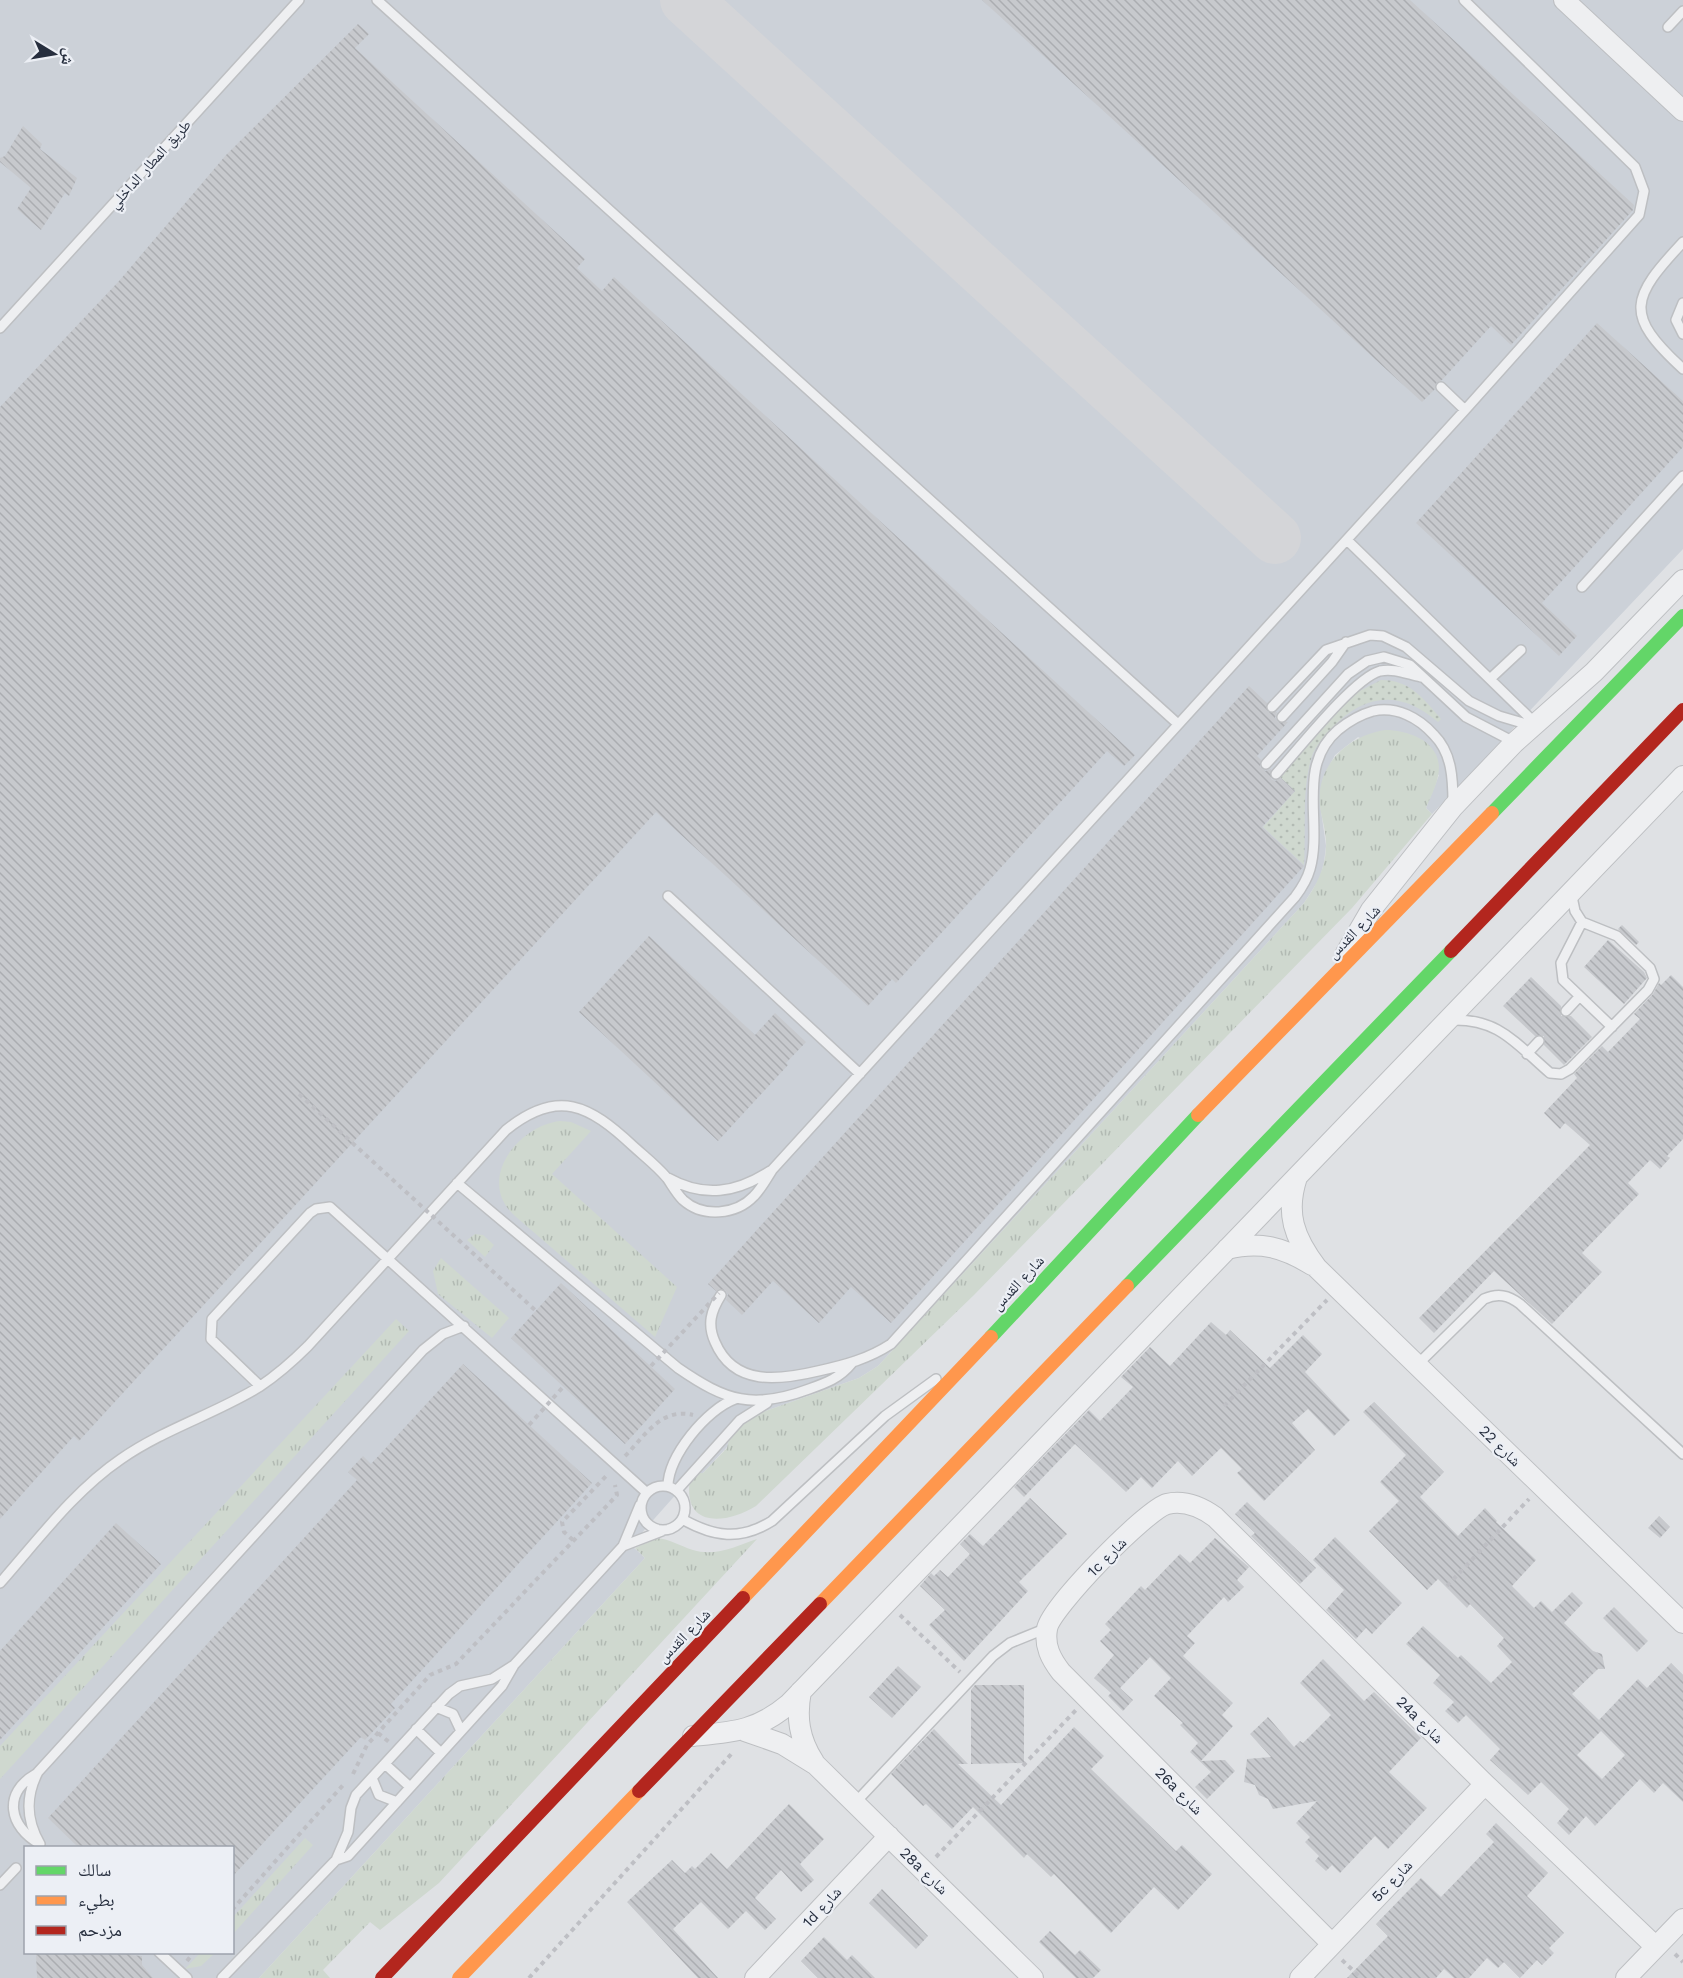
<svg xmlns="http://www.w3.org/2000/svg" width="1683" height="1978" viewBox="0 0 1683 1978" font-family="'Work Sans','Noto Naskh Arabic',sans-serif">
  <defs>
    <pattern id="grass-tufts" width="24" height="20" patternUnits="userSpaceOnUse" patternTransform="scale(1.5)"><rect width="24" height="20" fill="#cfd8cf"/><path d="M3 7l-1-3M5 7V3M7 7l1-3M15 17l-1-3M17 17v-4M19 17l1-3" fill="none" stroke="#b2bab3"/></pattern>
    <pattern id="garden-dots" width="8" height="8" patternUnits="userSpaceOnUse" patternTransform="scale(1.5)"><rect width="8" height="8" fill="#cfd8cf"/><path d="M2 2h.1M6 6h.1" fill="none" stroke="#b2bab3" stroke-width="1.8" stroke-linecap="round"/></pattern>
    <pattern id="building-back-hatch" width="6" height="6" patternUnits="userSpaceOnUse" patternTransform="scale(1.5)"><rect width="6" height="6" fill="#c7c9cd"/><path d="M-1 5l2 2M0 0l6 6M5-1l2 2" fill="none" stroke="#abadb1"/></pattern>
  </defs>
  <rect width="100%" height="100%" fill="#dfe1e4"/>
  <!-- built -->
  <path fill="#ccd1d8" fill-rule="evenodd" d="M0 0H1683V549L1432 814 1426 808 1439 775 1358 737 1335 755 1323 778 1321 791 1320 804 1326 846 1324 862 1320 878 1304 903 878 1366 859 1378 751 1416 730 1434 727 1447 703 1473H695L631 1545 645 1558 259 1978H0ZM26 1848H232V1952H26Z"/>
  <!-- grass -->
  <path fill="url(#grass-tufts)" d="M1385 730C1410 730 1445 743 1438 776 1436 787 1430 798 1426 808L1432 814 1352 908 974 1295 756 1506C725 1525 682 1528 690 1479L695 1473H703L727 1448 730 1434 751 1416 859 1378 878 1366 1304 903C1316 886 1325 869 1326 848 1327 834 1322 820 1320 807 1315 766 1347 736 1385 730Z
    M560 1121 571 1122 591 1131 552 1174 677 1287 655 1337 515 1216C475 1180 518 1126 560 1121Z
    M475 1234 483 1235 494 1245 485 1257 467 1240Z
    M441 1258 509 1318 492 1338 438 1294 433 1271Z
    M396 1319 409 1331 0 1779V1746Z
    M657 1538C670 1539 680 1546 693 1550 715 1557 737 1546 757 1539L439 1883 380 1930 370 1922 323 1970 330 1978H259L645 1558 635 1548Z
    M305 1838 313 1845 233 1934V1917Z
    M200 1953H215L201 1966 185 1969Z"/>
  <!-- garden -->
  <path fill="url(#garden-dots)" d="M1381 680C1410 680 1423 698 1441 719L1438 722C1401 690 1365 693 1332 728 1322 739 1313 748 1310 763 1302 794 1306 832 1304 865L1263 827 1295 791 1279 776 1354 694Z"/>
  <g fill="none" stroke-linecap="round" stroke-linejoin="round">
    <!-- taxiway -->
    <path stroke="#d4d5d8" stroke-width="52" d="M686 0 1275 538"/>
  </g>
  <!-- building -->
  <path fill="url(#building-back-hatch)" fill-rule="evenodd" d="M982 0H1410L1634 205 1633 210 1511 345 1491 326 1442 380 1436 383 1435 389 1422 402Z
    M358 24 369 34 355 48 585 259 577 268 602 291 614 277 1135 755 1124 766 1107 751 896 983 892 979 868 1006 656 812 79 1441 74 1436 0 1519V407L119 281 226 155Z
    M23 126 42 144 40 149 77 178 69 196 65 193 41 230 17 209 31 188 0 162V158L5 156Z
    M1597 323 1683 401V447L1542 603 1577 636 1559 656 1416 523Z
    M1249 686 1267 703 1268 712H1277L1275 718 1278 722H1288L1257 756 1261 760 1260 767 1265 771 1271 769V779L1275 781 1281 778 1295 791 1262 827 1304 866 891 1323 851 1287 819 1323 773 1281 742 1315 726 1300 728 1294 725 1290 716 1291 708 1284Z
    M1622 925 1639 942 1636 945 1618 929Z
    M649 936 755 1035 775 1013 806 1042 786 1063 788 1065 718 1141 579 1012Z
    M1608 940 1644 972 1647 978 1624 1004 1584 967Z
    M1671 975 1683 987V1139L1667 1156 1670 1158 1660 1169 1650 1160 1628 1183 1639 1194 1582 1253 1602 1272 1552 1324 1494 1271 1434 1333 1419 1318 1590 1145 1565 1123 1560 1129 1544 1113 1577 1078 1574 1074 1602 1046 1608 1052 1640 1019 1634 1014 1653 994 1659 983 1661 985Z
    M1531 977 1561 1006V1016H1571L1592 1037 1564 1065 1544 1045V1036H1535L1503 1006Z
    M561 1283 675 1389 625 1444 511 1338Z
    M1211 1322 1226 1335 1230 1330 1270 1368 1303 1335 1322 1354 1305 1372 1350 1420 1334 1436 1308 1409 1292 1423 1315 1450 1264 1501 1237 1473 1242 1469 1221 1448 1192 1476 1178 1461 1152 1488 1141 1477 1126 1492 1075 1444 1024 1497 1014 1487 1089 1410 1100 1421 1133 1387 1121 1377 1150 1347 1170 1366Z
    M463 1364 592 1483 391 1704 395 1708 365 1740 361 1737 232 1877V1848H79L48 1818 357 1480 348 1472 363 1456 371 1464Z
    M1374 1402 1444 1472 1420 1497 1458 1536 1485 1508 1497 1521 1496 1522 1536 1560 1512 1586 1534 1608 1541 1601 1552 1612 1572 1592 1583 1603 1564 1623 1593 1651 1602 1654 1605 1669H1598L1572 1694 1599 1720 1638 1679 1647 1688 1671 1663 1683 1675V1802L1663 1783 1654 1793 1640 1779 1595 1826 1586 1816 1569 1835 1557 1823 1569 1809 1541 1782 1528 1795 1490 1760 1500 1749 1466 1715 1458 1723 1445 1711 1454 1702 1433 1683 1440 1675 1406 1644 1423 1626 1458 1658 1461 1655 1491 1683 1512 1662 1497 1646 1504 1638 1470 1604 1467 1608 1438 1579 1427 1590 1369 1531 1399 1501 1380 1482 1406 1455 1363 1412ZM1601 1731 1625 1755 1602 1779 1577 1755Z
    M1030 1498 1067 1534 1019 1582 1028 1591 964 1661 929 1625 945 1610 920 1586 931 1573 934 1576 940 1570 948 1577 970 1554 960 1544 970 1534 983 1546Z
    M1247 1502 1316 1568 1300 1584 1251 1536 1255 1533 1235 1514Z
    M1659 1516 1670 1527 1660 1538 1648 1528Z
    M116 1523 161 1564 0 1740V1651Z
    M1335 1537 1402 1603 1372 1634 1366 1628 1356 1639 1326 1610 1344 1590 1313 1560Z
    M1215 1538 1249 1567 1237 1580 1244 1587 1228 1602 1224 1597 1187 1636 1195 1643 1183 1656 1233 1703 1222 1715 1233 1726 1201 1761 1225 1760 1235 1771 1207 1799 1195 1787 1211 1772 1190 1752 1198 1743 1180 1725 1183 1723 1154 1696 1171 1678 1150 1657 1120 1688 1133 1700 1123 1711 1108 1696 1111 1693 1094 1678 1114 1655 1100 1641 1111 1630 1105 1624 1141 1586 1145 1590 1180 1554 1190 1563Z
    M1614 1607 1648 1641 1637 1652 1603 1618Z
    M1323 1659 1364 1701 1374 1692 1421 1738 1389 1772 1427 1808 1388 1849 1375 1836 1340 1873 1332 1865 1326 1871 1315 1861 1319 1856 1305 1842 1310 1837 1296 1823 1317 1801 1273 1809 1268 1799 1259 1795 1255 1785 1244 1782 1247 1759 1271 1757 1250 1734 1268 1717 1294 1747 1300 1741 1303 1743 1331 1715 1300 1683Z
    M898 1666 921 1687 892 1718 869 1697Z
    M975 1685H1024V1763L971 1764V1690Z
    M1074 1727 1104 1756 1091 1769 1176 1851 1182 1845 1212 1874 1178 1910 1154 1887 1111 1933 1054 1874 1051 1877 1027 1854 1024 1858 973 1807 952 1829 926 1804 923 1806 891 1774 934 1729 968 1764H958L1001 1805Z
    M789 1804 824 1839 800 1864 814 1880 801 1892 781 1870 755 1898 776 1919 765 1930 746 1911 728 1929 701 1902 673 1929 718 1978H698L627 1902 672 1860 685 1873 692 1866 695 1869 711 1853 727 1869Z
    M1496 1823 1548 1873 1527 1896 1564 1933 1549 1948 1554 1953 1542 1965 1537 1960 1520 1978 1504 1962 1498 1968 1487 1958 1469 1978H1454L1444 1969 1436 1978H1347L1388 1936 1376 1924 1408 1891 1421 1878 1441 1897 1494 1842 1486 1834Z
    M882 1889 928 1936 916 1949 869 1903Z
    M1050 1931 1075 1955 1080 1950 1101 1970 1093 1978H1076L1039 1942Z
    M824 1937 847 1960 852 1955 875 1978H818L801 1961Z
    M36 1953H131V1955L142 1956V1965L153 1978H37Z"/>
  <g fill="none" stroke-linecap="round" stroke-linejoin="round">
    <!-- lane casing -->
    <g stroke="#bdbfc2" stroke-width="12">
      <path id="lane" d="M377 0 1178 724
        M1668 27 1683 11
        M1683 242C1631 298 1623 314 1683 369
        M1683 303 1676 320 1683 334
        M0 328 299 0
        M1441 387 1465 410
        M1347 540 1536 724
        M1582 587 1683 476
        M1491 678 1521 650
        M1272 707 1326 650 1370 635 1383 636 1406 647 1469 701 1499 716 1533 726
        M1282 717 1332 662 1346 642
        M1266 764 1348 674 1367 661 1384 657 1410 665 1466 717 1514 742
        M1276 774C1297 751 1354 678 1380 671 1394 668 1407 674 1421 677
        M668 896 860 1074
        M1582 922 1561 963 1563 980 1612 1027
        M1566 1011 1579 997
        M1450 1020C1499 1018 1515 1043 1550 1073L1561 1074 1570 1069 1648 990 1654 979 1650 968 1617 936 1582 922 1575 911 1571 892
        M1527 1054 1539 1041
        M668 1178C704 1198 736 1193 770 1171
        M457 1183 678 1368C726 1401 753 1410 809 1389 826 1383 840 1378 852 1363
        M721 1295C711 1311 707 1324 715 1342 734 1387 780 1380 818 1371 845 1365 868 1359 891 1344L1295 897C1301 889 1307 880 1310 869 1323 823 1296 766 1338 730 1349 721 1359 715 1373 711 1397 706 1419 718 1434 735 1452 753 1453 779 1453 804
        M1417 1365 1484 1299C1498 1293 1508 1295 1520 1304L1683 1454
        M260 1386 211 1339 212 1319 310 1213 316 1209 330 1207 646 1492
        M641 1508a22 22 0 1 1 44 0a22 22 0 1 1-44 0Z
        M668 1486C668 1456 707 1409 735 1399
        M677 1490 740 1420 767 1403
        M682 1519C714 1537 740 1541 772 1521L885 1416 936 1379
        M623 1546 662 1531
        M0 1583C38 1540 74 1491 121 1459 164 1429 215 1414 259 1387 277 1375 293 1361 308 1346L506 1130C558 1088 589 1105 633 1146 644 1156 657 1166 667 1178 672 1185 676 1193 683 1200 703 1218 736 1215 754 1196 761 1189 767 1178 772 1170L1465 410 1639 215 1644 191 1635 167 1464 0
        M436 1707 453 1714 461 1731
        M416 1729 441 1753
        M385 1764 410 1787
        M36 1774C2 1793 9 1827 40 1844
        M372 1778 379 1795 397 1802
        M855 1803 993 1656 1010 1643 1047 1628
        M40 1844C26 1820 25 1797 38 1772L423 1350 443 1334 464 1326
        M336 1860 348 1856 502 1686 514 1665 623 1546 640 1505
        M0 1885 16 1868
        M159 1952 187 1978
        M222 1978 336 1860 348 1832 351 1808 356 1795 449 1694 460 1686 492 1679 514 1665"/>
    </g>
    <!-- street casing -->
    <g stroke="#bdbfc2" stroke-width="22">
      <path id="street" d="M1564 0 1683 111
        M1346 953 1371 910 1453 807 1514 743 1594 672 1683 580
        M1297 1177C1285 1213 1294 1238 1317 1268L1683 1623
        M1227 1249C1260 1241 1283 1247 1312 1265
        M801 1691C796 1717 799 1739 814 1762
        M745 1731 782 1744 816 1765 1033 1978
        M693 1736C733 1732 757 1731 789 1704L1683 776
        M1332 1944 1061 1672C1051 1659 1044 1646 1047 1629 1050 1608 1147 1509 1167 1504 1184 1500 1201 1507 1215 1517L1485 1784 1656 1947
        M755 1978 889 1836
        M1300 1978 1485 1784
        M1626 1978 1683 1919"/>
    </g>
    <!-- path -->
    <path stroke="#bebfc4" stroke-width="4" stroke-dasharray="4.5 4.5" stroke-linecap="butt" d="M1224 1406 1327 1300
      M625 1456C645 1436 661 1407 693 1415
      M573 1540 564 1532 562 1522 607 1475
      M1447 1586 1529 1499
      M900 1615 960 1672
      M378 1733 389 1742
      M353 1774 367 1745 430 1675 456 1664 617 1495 615 1485
      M936 1857 1076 1710
      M232 1910 344 1784
      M1675 1954 1683 1962
      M1342 1960 1361 1978
      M187 1961 194 1952
      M529 1978 734 1751"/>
    <!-- lane -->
    <use href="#lane" stroke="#eeeff1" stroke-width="9"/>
    <!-- street -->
    <use href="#street" stroke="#eeeff1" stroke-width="20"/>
    <!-- fast -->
    <path stroke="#63d668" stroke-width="14" d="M1492 813 1683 616
      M1127 1286 1451 951
      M991 1337 1198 1115"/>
    <!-- slow -->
    <path stroke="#ff974d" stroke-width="14" d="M1198 1115 1492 813
      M743 1598 991 1337
      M820 1604 1127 1286
      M459 1978 639 1791"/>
    <!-- jam -->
    <path stroke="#b3261e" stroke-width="14" d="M1451 951 1683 710
      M639 1791 820 1604
      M382 1978 743 1598"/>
    <!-- path-bridge -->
    <path stroke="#bebfc4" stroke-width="4" stroke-dasharray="4.5 4.5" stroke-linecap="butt" d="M299 1094 535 1310
      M651 1366 719 1293
      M529 1425 563 1387"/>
  </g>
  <g text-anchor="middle" stroke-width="4.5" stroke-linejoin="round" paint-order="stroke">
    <!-- street labels -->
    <g font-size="15" fill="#262e3e" stroke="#eceff5">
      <text transform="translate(150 164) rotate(-48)" y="5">طريق المطار الداخلي</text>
      <text transform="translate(1354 932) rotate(-46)" y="5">شارع القدس</text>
      <text transform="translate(1018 1283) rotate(-47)" y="5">شارع القدس</text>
      <text transform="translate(1500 1446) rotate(44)" y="5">شارع 22</text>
      <text transform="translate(1107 1557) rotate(-45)" y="5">1c شارع</text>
      <text transform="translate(684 1636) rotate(-46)" y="5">شارع القدس</text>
      <text transform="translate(1420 1720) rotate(45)" y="5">24a شارع</text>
      <text transform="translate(1179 1791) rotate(45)" y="5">26a شارع</text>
      <text transform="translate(924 1871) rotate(44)" y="5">28a شارع</text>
      <text transform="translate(1392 1881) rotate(-46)" y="5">5c شارع</text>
      <text transform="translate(822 1907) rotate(-47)" y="5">1d شارع</text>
    </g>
  </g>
  <!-- legend -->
  <rect x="24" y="1846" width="210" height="108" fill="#eceff5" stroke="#9da2ac" stroke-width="1.5"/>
  <rect x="36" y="1866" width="30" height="9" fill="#63d668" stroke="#9da2ac" stroke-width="1.5"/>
  <text x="78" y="1876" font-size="18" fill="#262e3e">سالك</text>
  <rect x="36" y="1896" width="30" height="9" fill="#ff974d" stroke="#9da2ac" stroke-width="1.5"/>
  <text x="78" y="1906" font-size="18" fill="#262e3e">بطيء</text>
  <rect x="36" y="1926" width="30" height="9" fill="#b3261e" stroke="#9da2ac" stroke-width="1.5"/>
  <text x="78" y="1936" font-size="18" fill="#262e3e">مزدحم</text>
  <!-- north arrow -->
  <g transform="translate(54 54) rotate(101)" stroke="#eceff5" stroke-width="4.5" paint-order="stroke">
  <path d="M0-4.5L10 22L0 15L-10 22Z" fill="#262e3e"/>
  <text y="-9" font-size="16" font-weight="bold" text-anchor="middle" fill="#262e3e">ش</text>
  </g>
</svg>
